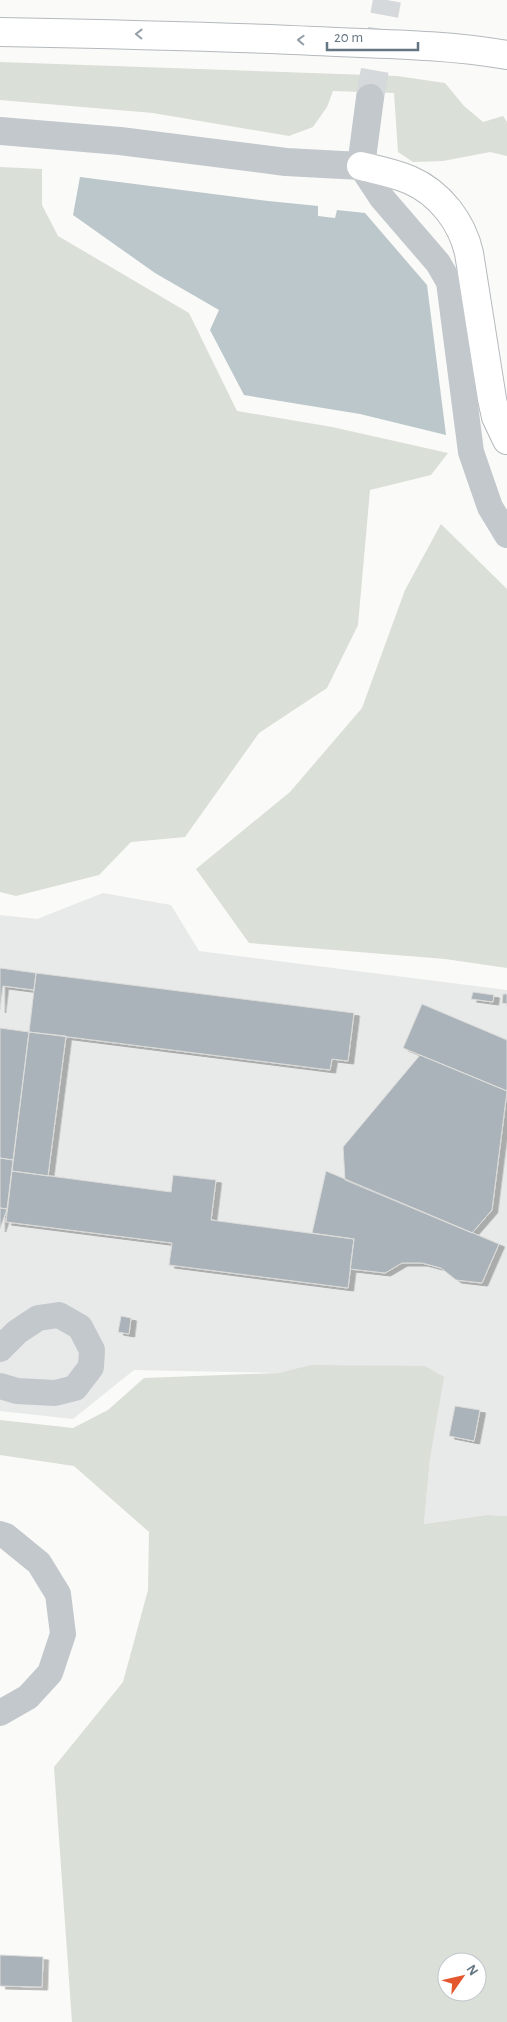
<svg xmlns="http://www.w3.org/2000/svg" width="507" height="2022" viewBox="0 0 507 2022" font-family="'Alegreya Sans',sans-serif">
  <defs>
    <filter id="shadow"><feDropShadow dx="5.5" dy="3" stdDeviation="0" flood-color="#0004"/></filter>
  </defs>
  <rect width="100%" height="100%" fill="#fafaf8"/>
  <!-- built -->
  <path fill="#e8e9e9" d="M103 893 171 905 199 951 507 990V1516L487 1515 424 1524 430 1458 310 1365 278 1373 134 1370 73 1419 0 1411V915L37 919Z"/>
  <!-- green -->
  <path fill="#dadfd7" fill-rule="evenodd" d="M0 62 397 76 445 83 464 106 483 122 503 116 507 122V156L490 152 443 161 413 162 398 152 394 93 333 91 327 107 313 127 289 136 153 113 0 100Z
    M0 167 42 169V205L58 236 189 313 237 411 332 427 448 453 431 475 370 490 358 625 327 688 259 733 185 837 131 842 99 875 16 896 0 892Z
    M441 524 507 589V968L445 959 249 943 196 869 290 792 362 708 405 590Z
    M310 1365 425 1366 444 1377 430 1458 424 1524 487 1515 507 1516V2022H72L54 1767 123 1682 148 1590 149 1532 74 1466 0 1455V1420L73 1428 108 1410 144 1378 278 1373ZM447 1962H477V1992H447Z"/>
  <!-- water -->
  <path fill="#bbc7cb" d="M80 177 268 201 318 206V216L335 218 337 210 365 213 427 285 446 435 360 414 244 395 210 330 219 310 155 273 73 215Z"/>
  <!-- building -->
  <path fill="#aab3b9" stroke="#dcdcda" filter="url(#shadow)" d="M0 968 36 973 34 990 3 986 0 1010Z
    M36 973 354 1013 348 1061 332 1059 330 1070 29 1032Z
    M473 992 494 995 493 1002 471 999Z
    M503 994H507V1004L502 1003Z
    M422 1004 507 1040V1091L403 1048Z
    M0 1028 29 1032 13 1160 0 1158Z
    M29 1032 66 1036 48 1176 12 1171Z
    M420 1055 507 1091 492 1210 472 1233 345 1180 343 1147Z
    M0 1158 13 1160 7 1209 0 1208Z
    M12 1171 171 1192 173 1175 216 1180 211 1220 354 1239 348 1288 169 1265 172 1243 6 1222Z
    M326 1171 499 1244 482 1283 456 1280 441 1268 422 1263H402L385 1273 350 1269 354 1239 312 1233Z
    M0 1208 7 1209 0 1229Z
    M121 1316 131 1318 129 1334 118 1332Z
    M455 1406 480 1410 474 1441 449 1436Z
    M0 1955 43 1957 42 1987 0 1986Z"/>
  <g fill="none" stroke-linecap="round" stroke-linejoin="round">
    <!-- tertiary-tunnel -->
    <path stroke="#d5d9db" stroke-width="28" stroke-dasharray="28 14" stroke-linecap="butt" d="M370 98 387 0"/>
    <!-- motorway casing -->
    <g stroke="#b4b9bd" stroke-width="30">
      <path id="motorway" d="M0 32C105 34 210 36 314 41 379 44 443 44 507 55
        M361 166C377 170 394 173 410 180 440 193 462 222 469 253L492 399 496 417 507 440"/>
    </g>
    <!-- minor -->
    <path stroke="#c3c8cc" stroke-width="26" d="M361 166 382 198 438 263 449 282 471 452 490 507 507 535
      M0 1349 17 1332 38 1318 59 1315 80 1327 92 1350 91 1367 75 1388 55 1393 17 1391 0 1386
      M0 1534 6 1536 39 1563 58 1594 63 1634 50 1673 28 1697 0 1713"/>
    <!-- tertiary -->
    <path stroke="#c3c8cc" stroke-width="28" d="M0 131 120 141 286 162 361 166 370 98"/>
    <!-- motorway -->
    <use href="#motorway" stroke="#fff" stroke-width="28"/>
  </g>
  <!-- one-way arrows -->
  <defs><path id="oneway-chevron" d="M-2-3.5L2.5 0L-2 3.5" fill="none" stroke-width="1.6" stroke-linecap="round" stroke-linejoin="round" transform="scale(1.25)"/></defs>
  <g stroke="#939fa8">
    <use href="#oneway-chevron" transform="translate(139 34) rotate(-179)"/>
    <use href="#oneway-chevron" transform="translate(301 40) rotate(-178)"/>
  </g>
  <!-- north arrow -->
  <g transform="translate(462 1977) rotate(56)"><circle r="24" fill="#ffffff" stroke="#c1c8cd"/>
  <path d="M0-4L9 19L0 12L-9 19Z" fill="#e4572e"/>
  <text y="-8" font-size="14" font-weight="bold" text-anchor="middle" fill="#657683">N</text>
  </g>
  <!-- scale -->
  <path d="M327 42v8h91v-8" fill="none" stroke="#657683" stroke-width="2.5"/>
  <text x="334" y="42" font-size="15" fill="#657683" stroke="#ffffff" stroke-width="4" paint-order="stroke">20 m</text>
</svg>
